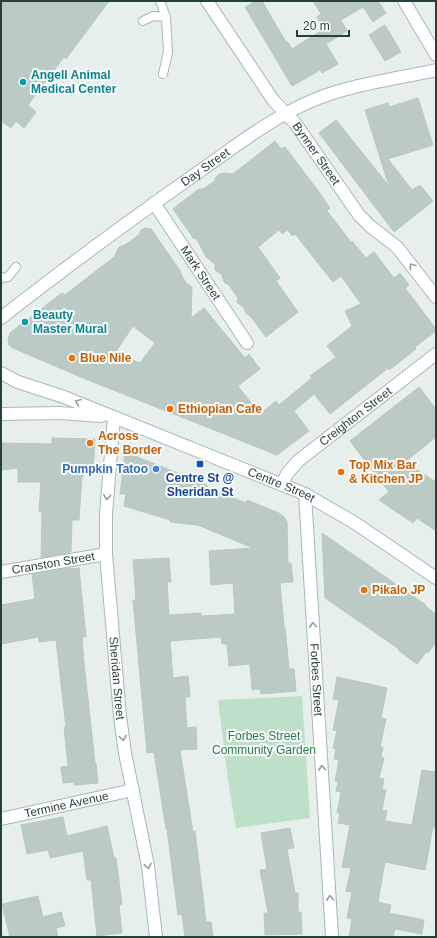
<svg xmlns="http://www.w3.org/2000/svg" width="437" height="938" font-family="Arial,sans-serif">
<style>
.green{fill:#bfe0c8}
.building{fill:#bbcac4;stroke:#b8c9c2;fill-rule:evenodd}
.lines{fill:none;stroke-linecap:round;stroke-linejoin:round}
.service-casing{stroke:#a8b8b2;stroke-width:10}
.minor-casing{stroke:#a8b8b2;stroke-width:14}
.tertiary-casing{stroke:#a8b8b2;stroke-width:14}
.secondary-casing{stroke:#a4bbb3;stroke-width:14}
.service{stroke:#fff;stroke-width:8}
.minor{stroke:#fff;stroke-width:12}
.tertiary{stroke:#fff;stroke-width:12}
.secondary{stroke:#fff;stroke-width:12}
.oneway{stroke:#92a09c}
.culture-dot{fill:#0f9aa8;stroke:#f7fbf9;stroke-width:1.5}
.food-dot{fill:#e8710a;stroke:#f7fbf9;stroke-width:1.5}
.transit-dot{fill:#1a4fb4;stroke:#f7fbf9;stroke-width:1.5}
.shop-dot{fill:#3f7fe0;stroke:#f7fbf9;stroke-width:1.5}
.labels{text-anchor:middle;stroke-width:4;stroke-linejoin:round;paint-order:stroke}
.culture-label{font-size:12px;font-weight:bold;fill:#0d838f;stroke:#f7fbf9;text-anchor:start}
.street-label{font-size:12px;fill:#24423a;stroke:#f7fbf9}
.food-label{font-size:12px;font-weight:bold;fill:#c56008;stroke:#f7fbf9;text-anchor:start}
.shop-label{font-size:12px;font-weight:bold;fill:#366cbe;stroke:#f7fbf9;text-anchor:end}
.transit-label{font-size:12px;font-weight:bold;fill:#164399;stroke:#f7fbf9}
.park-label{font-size:12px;fill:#2d7a4b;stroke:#f7fbf9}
</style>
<rect width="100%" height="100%" fill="#e6efeb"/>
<path class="green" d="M 302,696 L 310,818 L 236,828 L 229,787 L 218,700 Z"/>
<path class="building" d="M 1,1 L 109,1 L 66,59 L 64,57 L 28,105 L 36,112 L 24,128 L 16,121 L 11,128 L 1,121 Z
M 256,1 L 262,1 L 286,42 L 288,42 L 292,49 L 324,29 L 317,17 L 321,14 L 313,1 L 378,1 L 386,13 L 373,22 L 363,7 L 341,20 L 347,31 L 326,44 L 338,64 L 322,73 L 320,70 L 292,86 L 245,7 Z
M 385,25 L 401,52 L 385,61 L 369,35 Z
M 418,98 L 433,145 L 388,159 L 412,190 L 420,185 L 433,201 L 394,232 L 319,133 L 336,120 L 389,186 L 365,110 L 388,103 L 389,107 Z
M 275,141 L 281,149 L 285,147 L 319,192 L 330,208 L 327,211 L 351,242 L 352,241 L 366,258 L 374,252 L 394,278 L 400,273 L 409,285 L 405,288 L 436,329 L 436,331 L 415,347 L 416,349 L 389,370 L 388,368 L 330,414 L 314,394 L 294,411 L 309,431 L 277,455 L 83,378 L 13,348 L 9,345 L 8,339 L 10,333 L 62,293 L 65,295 L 114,257 L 119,247 L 125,245 L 139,235 L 140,232 L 142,229 L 145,228 L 151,229 L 179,269 L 183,278 L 186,283 L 192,287 L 191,318 L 204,308 L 245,358 L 249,354 L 260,369 L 238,386 L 260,414 L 276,401 L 279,405 L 312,378 L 310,376 L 336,357 L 327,346 L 352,326 L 345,311 L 361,304 L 341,276 L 333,282 L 295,234 L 292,236 L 288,230 L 282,234 L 279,230 L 258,247 L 280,278 L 276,281 L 298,312 L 266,337 L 251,317 L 246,313 L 244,308 L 237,302 L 238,298 L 229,285 L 224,282 L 222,275 L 215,270 L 215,264 L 206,257 L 196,238 L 194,239 L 173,209 L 196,191 L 199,189 L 203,189 L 215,181 L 215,178 L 219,174 L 223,173 L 233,174 ZM 133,326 L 155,343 L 140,363 L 115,353 Z
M 419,387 L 436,409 L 436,437 L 405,462 L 436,482 L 436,531 L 417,518 L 413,523 L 379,500 L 389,492 L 350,441 Z
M 52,438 L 95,439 L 93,473 L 84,473 L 83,477 L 82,476 L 79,520 L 72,520 L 71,552 L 41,558 L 42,512 L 39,511 L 41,482 L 18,482 L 18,468 L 1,470 L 1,443 L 52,444 Z
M 125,452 L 207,485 L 207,487 L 246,503 L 247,500 L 279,513 L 285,518 L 287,523 L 288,563 L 291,563 L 293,582 L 280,583 L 284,627 L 285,627 L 289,669 L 294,669 L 296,691 L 261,694 L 260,689 L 252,690 L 250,664 L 229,666 L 227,644 L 222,644 L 221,637 L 170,641 L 173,678 L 188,676 L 190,697 L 185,697 L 187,728 L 196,727 L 197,749 L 180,750 L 193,832 L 195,831 L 206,922 L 211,922 L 213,937 L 185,937 L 182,914 L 178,915 L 167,829 L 166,829 L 154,752 L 147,753 L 133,600 L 136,600 L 133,560 L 169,558 L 171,582 L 167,582 L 169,615 L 201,613 L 201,616 L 235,614 L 233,583 L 211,585 L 209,551 L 253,548 L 198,525 L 170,522 L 170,520 L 124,506 L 126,494 L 120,494 Z
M 322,533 L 426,605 L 425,606 L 436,614 L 436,642 L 428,653 L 427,651 L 417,664 L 398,650 L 399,649 L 325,598 Z
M 71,568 L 71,569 L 79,568 L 86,637 L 82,637 L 84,663 L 95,763 L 96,763 L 98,783 L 74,785 L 74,782 L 63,783 L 61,767 L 68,766 L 64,727 L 66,727 L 56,640 L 39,642 L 39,637 L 1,644 L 1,605 L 35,599 L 32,574 Z
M 337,677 L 387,688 L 381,718 L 386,719 L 380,747 L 383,747 L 381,757 L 384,758 L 379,778 L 384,779 L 382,790 L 386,790 L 382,810 L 387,811 L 385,821 L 412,825 L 422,770 L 436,772 L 436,827 L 433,827 L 425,870 L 385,862 L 378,902 L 391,905 L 389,913 L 424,920 L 422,934 L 395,929 L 393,937 L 349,937 L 352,919 L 347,918 L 352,892 L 346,891 L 351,868 L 342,867 L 350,825 L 338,823 L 340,813 L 337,813 L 341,792 L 336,791 L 338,782 L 335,781 L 339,760 L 334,759 L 336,749 L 333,748 L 337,731 L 333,730 L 339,700 L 333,699 Z
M 63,817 L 67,836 L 107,826 L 114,858 L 116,858 L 122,904 L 119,905 L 122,933 L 97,936 L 91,880 L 87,880 L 83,851 L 50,858 L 48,850 L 27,854 L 21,825 Z
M 290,828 L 294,848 L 287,849 L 295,893 L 298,893 L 298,912 L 301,912 L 302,934 L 265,935 L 264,913 L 268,913 L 260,870 L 267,869 L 261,833 Z
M 38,896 L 43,917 L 61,912 L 65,926 L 56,928 L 58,937 L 10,937 L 2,904 Z"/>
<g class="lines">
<g class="service-casing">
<path id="service" d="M 143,21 L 153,16 L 166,17 L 160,1
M 163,74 L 168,52 L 166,17
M 1,277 L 2,278 L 8,277 L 16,267"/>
</g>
<g class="minor-casing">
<g id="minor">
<path id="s1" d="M 207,1 L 273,100 L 295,123 L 359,215 L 370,226 L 397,247 L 436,297"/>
<path d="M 404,1 L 436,55"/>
<path id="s2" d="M 154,203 L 247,343"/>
<path id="s3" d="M 114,417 L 106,514 L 106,554 L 120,716 L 125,753 L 148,866 L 156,937"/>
<path id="s4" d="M 282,484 L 287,474 L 298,461 L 436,354"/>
<path id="s5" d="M 305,494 L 332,937"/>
<path id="s6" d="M 1,572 L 106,554"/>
<path id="s7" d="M 1,819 L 133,790"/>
</g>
</g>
<g class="tertiary-casing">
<g id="tertiary">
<path id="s8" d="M 1,318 C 66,267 133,218 200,171 C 237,145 274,116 316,99 C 354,84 396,79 436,70"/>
</g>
</g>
<g class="secondary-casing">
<g id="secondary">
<path id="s9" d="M 1,373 L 18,382 L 64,397 L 305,494 L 355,523 L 436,578"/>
<path d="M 1,414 L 59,413 L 101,416"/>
</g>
</g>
<use href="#service" class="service"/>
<use href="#minor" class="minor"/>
<use href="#tertiary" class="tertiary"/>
<use href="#secondary" class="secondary"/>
</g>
<defs><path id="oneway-chevron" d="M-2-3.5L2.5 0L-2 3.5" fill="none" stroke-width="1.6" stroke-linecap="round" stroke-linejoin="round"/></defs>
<g class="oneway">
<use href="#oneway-chevron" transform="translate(412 266) rotate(-127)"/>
<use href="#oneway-chevron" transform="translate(78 402) rotate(-158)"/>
<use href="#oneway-chevron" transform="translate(107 497) rotate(96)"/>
<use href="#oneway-chevron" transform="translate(313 625) rotate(-94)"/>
<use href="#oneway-chevron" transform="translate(123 738) rotate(81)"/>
<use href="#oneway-chevron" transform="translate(322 768) rotate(-94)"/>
<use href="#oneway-chevron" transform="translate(148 866) rotate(81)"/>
<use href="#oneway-chevron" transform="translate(330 898) rotate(-94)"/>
</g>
<g class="culture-dot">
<circle cx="23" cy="82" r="4"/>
<circle cx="25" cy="322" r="4"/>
</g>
<g class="food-dot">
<circle cx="72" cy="358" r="4"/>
<circle cx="170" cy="409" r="4"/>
<circle cx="90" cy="443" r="4"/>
<circle cx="341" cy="472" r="4"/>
<circle cx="364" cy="590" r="4"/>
</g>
<rect class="transit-dot" x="196" y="460" width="8" height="8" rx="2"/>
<circle class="shop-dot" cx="156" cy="469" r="4"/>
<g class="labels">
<g class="culture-label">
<text x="31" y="79">Angell Animal<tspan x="31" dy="14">Medical Center</tspan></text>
<text x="33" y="319">Beauty<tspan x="33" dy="14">Master Mural</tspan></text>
</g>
<g class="street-label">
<text dy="4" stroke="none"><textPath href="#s1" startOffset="188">Bynner Street</textPath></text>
<text dy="4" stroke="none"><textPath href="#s8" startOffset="254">Day Street</textPath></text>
<text dy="4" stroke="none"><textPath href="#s2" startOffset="84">Mark Street</textPath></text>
<text dy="4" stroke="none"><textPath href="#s4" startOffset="101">Creighton Street</textPath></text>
<text dy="4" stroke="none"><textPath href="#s9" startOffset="302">Centre Street</textPath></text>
<text dy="4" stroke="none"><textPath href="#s6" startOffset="53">Cranston Street</textPath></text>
<text dy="4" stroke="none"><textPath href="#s3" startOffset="262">Sheridan Street</textPath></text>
<text dy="4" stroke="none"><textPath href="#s5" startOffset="186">Forbes Street</textPath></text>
<text dy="4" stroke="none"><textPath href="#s7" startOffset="67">Termine Avenue</textPath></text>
</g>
<g class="food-label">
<text x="80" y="362">Blue Nile</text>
<text x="178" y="413">Ethiopian Cafe</text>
<text x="98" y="440">Across<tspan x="98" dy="14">The Border</tspan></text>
<text x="349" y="469">Top Mix Bar<tspan x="349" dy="14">&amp; Kitchen JP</tspan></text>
<text x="372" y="594">Pikalo JP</text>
</g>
<g class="shop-label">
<text x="148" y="473">Pumpkin Tatoo</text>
</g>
<g class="transit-label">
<text x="200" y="482">Centre St @<tspan x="200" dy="14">Sheridan St</tspan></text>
</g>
<g class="park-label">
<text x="264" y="740">Forbes Street<tspan x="264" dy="14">Community Garden</tspan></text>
</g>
</g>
<rect width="437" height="938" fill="none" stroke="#24423a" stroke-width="4"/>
<path d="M297 30v6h52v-6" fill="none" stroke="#24423a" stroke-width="2"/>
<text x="303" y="30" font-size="12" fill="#24423a" stroke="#f7fbf9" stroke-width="3" paint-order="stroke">20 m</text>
</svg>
